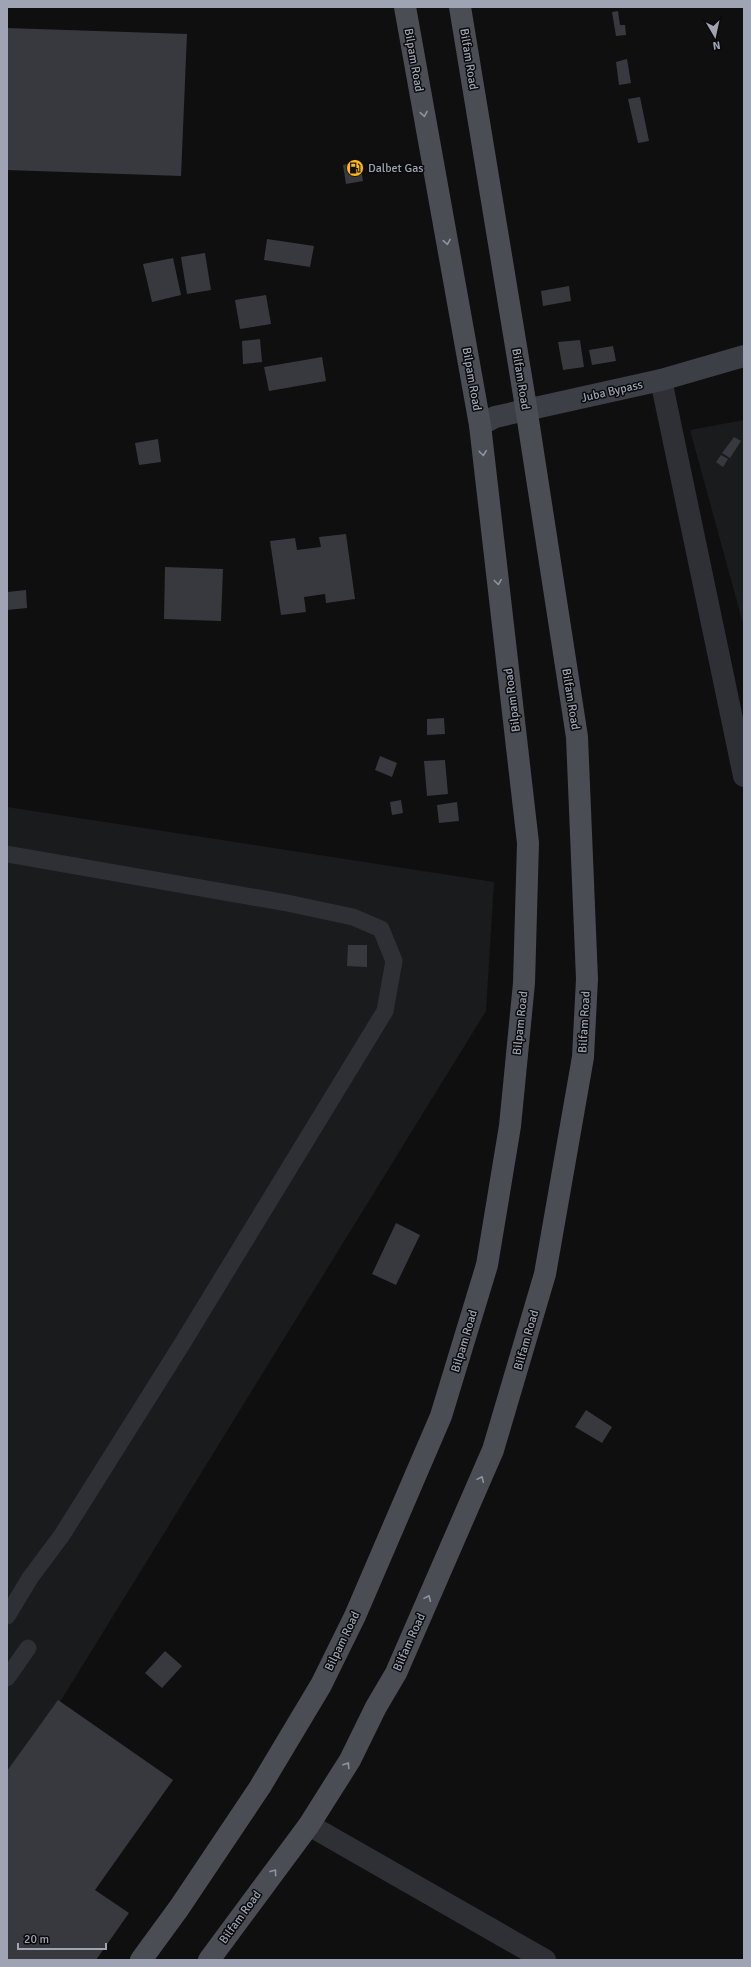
<svg xmlns="http://www.w3.org/2000/svg" width="751" height="1967" font-family="Signika,sans-serif">
<style>
.built{fill:#1a1b1d}
.building{fill:#38393e}
.lines{fill:none;stroke-linecap:round;stroke-linejoin:round}
.service{stroke:#2f3036;stroke-width:17}
.minor{stroke:#2f3036;stroke-width:22}
.secondary{stroke:#3d3f46;stroke-width:22}
.primary{stroke:#4b4d55;stroke-width:22}
.oneway{stroke:#8d93a0}
.labels{text-anchor:middle;stroke-width:3;stroke-linejoin:round;paint-order:stroke}
.street-label{font-size:12px;fill:#9ea4b3;stroke:#0a0a0b}
.poi-label{font-size:12px;fill:#9ea4b3;stroke:#0a0a0b;text-anchor:start}
</style>
<rect width="100%" height="100%" fill="#0f0f10"/>
<path class="built" d="M 744,420 L 744,627 L 690,430 Z
M 7,807 L 494,882 L 486,1011 L 7,1788 Z"/>
<path class="building" d="M 618,11 L 620,25 L 625,25 L 626,35 L 616,36 L 612,12 Z
M 7,28 L 187,34 L 181,176 L 7,170 Z
M 627,59 L 631,83 L 619,85 L 616,62 Z
M 640,97 L 649,141 L 638,143 L 628,99 Z
M 360,162 L 363,181 L 346,184 L 343,165 Z
M 267,239 L 314,246 L 310,267 L 264,260 Z
M 205,253 L 211,290 L 187,294 L 181,257 Z
M 173,258 L 181,295 L 152,302 L 143,264 Z
M 569,286 L 571,301 L 543,306 L 541,291 Z
M 266,295 L 271,324 L 240,329 L 235,300 Z
M 260,339 L 262,362 L 243,364 L 242,341 Z
M 580,340 L 584,367 L 563,370 L 558,342 Z
M 613,346 L 616,361 L 592,365 L 589,350 Z
M 322,357 L 326,381 L 269,391 L 264,367 Z
M 734,437 L 741,441 L 730,458 L 722,453 Z
M 158,439 L 161,462 L 139,465 L 135,443 Z
M 721,455 L 728,459 L 723,467 L 716,462 Z
M 346,534 L 355,599 L 326,603 L 325,594 L 304,597 L 306,612 L 281,615 L 270,541 L 295,538 L 297,550 L 321,547 L 319,537 Z
M 165,567 L 223,569 L 221,621 L 164,619 Z
M 26,590 L 27,608 L 7,610 L 7,592 Z
M 444,718 L 445,734 L 427,735 L 427,719 Z
M 380,756 L 397,763 L 392,777 L 375,770 Z
M 445,760 L 448,794 L 427,796 L 424,761 Z
M 401,800 L 403,813 L 392,815 L 390,802 Z
M 457,802 L 459,821 L 439,823 L 437,805 Z
M 348,945 L 367,945 L 367,967 L 347,966 Z
M 396,1223 L 420,1235 L 396,1285 L 372,1274 Z
M 586,1410 L 612,1427 L 602,1443 L 575,1427 Z
M 165,1651 L 182,1666 L 162,1688 L 145,1673 Z
M 58,1700 L 173,1780 L 95,1890 L 129,1913 L 96,1960 L 7,1960 L 7,1771 Z"/>
<g class="lines">
<path class="service" d="M 7,854 L 287,903 L 353,917 L 381,929 L 394,961 L 385,1011 L 182,1344 L 62,1535 L 30,1578 L 7,1616
M 7,1678 L 28,1648"/>
<path class="minor" d="M 661,380 L 744,776
M 309,1825 L 545,1960"/>
<path class="secondary" d="M 480,425 L 495,417 L 661,380 L 744,356"/>
<path class="primary" d="M 141,1960 L 179,1908 L 260,1787 L 321,1685 L 355,1616 L 441,1416 L 487,1265 L 510,1126 L 524,983 L 528,843 L 480,425 L 405,7
M 209,1960 L 309,1825 L 350,1760 L 376,1707 L 396,1673 L 493,1450 L 545,1274 L 583,1057 L 587,979 L 577,737 L 526,407 L 460,7"/>
</g>
<defs><path id="oneway-chevron" d="M-2-3.5L2.5 0L-2 3.5" fill="none" stroke-width="1.6" stroke-linecap="round" stroke-linejoin="round"/></defs>
<g class="oneway">
<use href="#oneway-chevron" transform="translate(424 114) rotate(80)"/>
<use href="#oneway-chevron" transform="translate(447 242) rotate(80)"/>
<use href="#oneway-chevron" transform="translate(483 453) rotate(83)"/>
<use href="#oneway-chevron" transform="translate(498 582) rotate(83)"/>
<use href="#oneway-chevron" transform="translate(481 1479) rotate(-66)"/>
<use href="#oneway-chevron" transform="translate(428 1598) rotate(-66)"/>
<use href="#oneway-chevron" transform="translate(347 1765) rotate(-58)"/>
<use href="#oneway-chevron" transform="translate(274 1872) rotate(-54)"/>
</g>
<defs>
<g id="fuel-disc" transform="scale(0.9)"><circle r="9.5" fill="#ffb818" stroke="#0a0a0b"/><path d="M-5.5-6h7V0h2V4h1.3V-2.5L3-4.5l.8-.8L6-3V5H2.5V1h-1V6h-7ZM-4.2-4.7v3.2H.2V-4.7Z" fill="#111"/></g>
</defs>
<g fill-rule="evenodd">
<use href="#fuel-disc" x="355" y="168"/>
</g>
<g class="labels">
<g class="street-label">
<text transform="translate(469 59) rotate(81)" y="4">Bilfam Road</text>
<text transform="translate(414 60) rotate(80)" y="4">Bilpam Road</text>
<text transform="translate(472 379) rotate(80)" y="4">Bilpam Road</text>
<text transform="translate(521 379) rotate(81)" y="4">Bilfam Road</text>
<text transform="translate(612 391) rotate(-13)" y="4">Juba Bypass</text>
<text transform="translate(571 699) rotate(81)" y="4">Bilfam Road</text>
<text transform="translate(512 700) rotate(-97)" y="4">Bilpam Road</text>
<text transform="translate(584 1022) rotate(-87)" y="4">Bilfam Road</text>
<text transform="translate(520 1023) rotate(-84)" y="4">Bilpam Road</text>
<text transform="translate(526 1340) rotate(-74)" y="4">Bilfam Road</text>
<text transform="translate(464 1341) rotate(-73)" y="4">Bilpam Road</text>
<text transform="translate(342 1641) rotate(-64)" y="4">Bilpam Road</text>
<text transform="translate(409 1642) rotate(-66)" y="4">Bilfam Road</text>
<text transform="translate(240 1917) rotate(-54)" y="4">Bilfam Road</text>
</g>
<g class="poi-label">
<text x="368" y="172">Dalbet Gas</text>
</g>
</g>
<rect width="751" height="1967" fill="none" stroke="#9ea4b3" stroke-width="16"/>
<g transform="translate(715 36) rotate(171)" stroke="#0a0a0b" stroke-width="3" paint-order="stroke">
<path d="M0-3L7 15L0 10L-7 15Z" fill="#9ea4b3"/>
<text y="-6" font-size="11" font-weight="bold" text-anchor="middle" fill="#9ea4b3">N</text>
</g>
<path d="M18 1943v6h88v-6" fill="none" stroke="#9ea4b3" stroke-width="2"/>
<text x="24" y="1943" font-size="12" fill="#9ea4b3" stroke="#0a0a0b" stroke-width="3" paint-order="stroke">20 m</text>
</svg>
